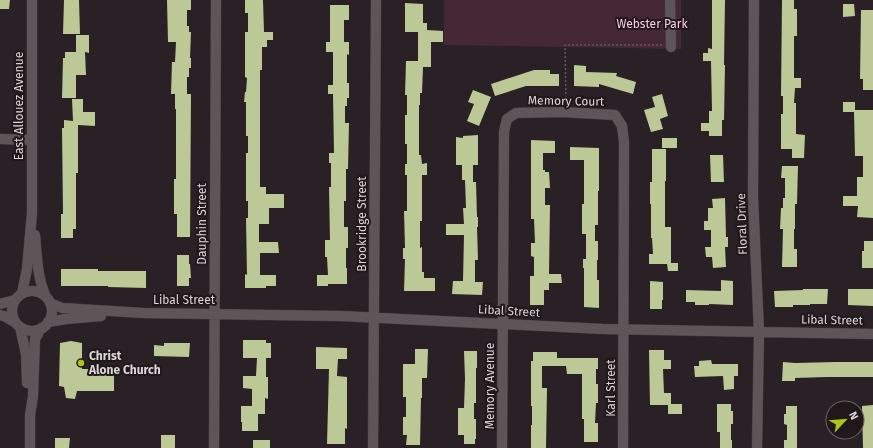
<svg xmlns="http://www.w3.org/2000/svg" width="873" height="448" font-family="'Fira Sans',sans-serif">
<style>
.green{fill:#442935}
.building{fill:#bcc896}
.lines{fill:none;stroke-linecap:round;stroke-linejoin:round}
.minor-casing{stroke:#423c3e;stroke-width:11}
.path{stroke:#5f585c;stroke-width:1.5;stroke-dasharray:2 2;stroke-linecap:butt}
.minor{stroke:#5e5558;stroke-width:10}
.poi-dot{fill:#acc613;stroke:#20181b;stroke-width:1.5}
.labels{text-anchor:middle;stroke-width:4;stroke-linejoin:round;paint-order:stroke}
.park-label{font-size:12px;fill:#fbcce0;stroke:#20181b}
.street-label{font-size:12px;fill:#dbd6d8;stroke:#20181b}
.poi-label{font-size:12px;font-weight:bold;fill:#dbd6d8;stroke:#20181b;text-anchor:start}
</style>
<rect width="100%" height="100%" fill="#292125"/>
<path class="green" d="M 444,0 L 681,0 L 681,49 L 444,45 Z"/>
<path class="building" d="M 0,0 L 10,0 L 9,9 L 0,9 Z
M 64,0 L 79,0 L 80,34 L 63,34 Z
M 167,0 L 191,0 L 191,10 L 187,10 L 187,26 L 189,26 L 189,32 L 191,32 L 190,58 L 191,58 L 191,68 L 189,68 L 189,77 L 187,77 L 187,94 L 191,94 L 190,237 L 177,237 L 177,214 L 174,214 L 174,179 L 176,179 L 176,109 L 175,109 L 175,94 L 171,94 L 172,62 L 175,62 L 176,42 L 168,42 Z
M 245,0 L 263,0 L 264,32 L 273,32 L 273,40 L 267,40 L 267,47 L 262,47 L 262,70 L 260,70 L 260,187 L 266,187 L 266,194 L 284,194 L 284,208 L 269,208 L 269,224 L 259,224 L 259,242 L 278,242 L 279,253 L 260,253 L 260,275 L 276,275 L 276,286 L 266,286 L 266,288 L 245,288 L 245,274 L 247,275 L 246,218 L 248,218 L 248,201 L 246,201 L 246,153 L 248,153 L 248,136 L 246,136 L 246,102 L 244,102 L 245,92 L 246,92 L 247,78 L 245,77 L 245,32 L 248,32 L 248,13 L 245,13 Z
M 712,0 L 725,0 L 724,65 L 725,65 L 724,120 L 722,120 L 722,136 L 709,136 L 709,131 L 701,131 L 701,123 L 709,123 L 709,111 L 712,111 L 711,61 L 703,61 L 703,53 L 708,53 L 708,48 L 712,49 Z
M 782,0 L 794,0 L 794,9 L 797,9 L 797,36 L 794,36 L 794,78 L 801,78 L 801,88 L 795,88 L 794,103 L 796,103 L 796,134 L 805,135 L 804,158 L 792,158 L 792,149 L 781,149 L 781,114 L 783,114 L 783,96 L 781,96 Z
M 405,3 L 423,4 L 423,23 L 427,23 L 427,30 L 443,31 L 443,42 L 431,42 L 431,67 L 423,67 L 422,93 L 420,93 L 420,105 L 419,105 L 419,155 L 421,155 L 422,164 L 427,163 L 427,175 L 422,175 L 422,221 L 420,221 L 420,248 L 422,247 L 422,272 L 424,272 L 424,278 L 435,278 L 435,291 L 404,291 L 405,259 L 403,259 L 403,248 L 405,248 L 404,211 L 407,211 L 407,175 L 405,175 L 405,164 L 407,164 L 407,144 L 405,144 L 405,115 L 407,115 L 407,95 L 405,95 L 406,61 L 418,61 L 418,32 L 405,32 Z
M 843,4 L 854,4 L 855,16 L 843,17 Z
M 330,5 L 349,5 L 349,20 L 344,20 L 344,42 L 349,42 L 349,55 L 347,54 L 347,83 L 349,83 L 349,98 L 347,98 L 347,106 L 345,106 L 345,123 L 349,123 L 348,169 L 346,169 L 346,201 L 344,201 L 344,227 L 348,227 L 348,248 L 346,248 L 346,268 L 347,268 L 347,284 L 328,284 L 328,286 L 317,286 L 317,275 L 328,275 L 327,257 L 325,257 L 325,240 L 330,240 L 329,187 L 331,187 L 331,163 L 329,163 L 329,153 L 334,153 L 333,94 L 328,94 L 328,85 L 333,85 L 333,52 L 326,52 L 326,42 L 330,42 Z
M 861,10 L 873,10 L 873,90 L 863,90 L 863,79 L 860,79 Z
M 76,35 L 89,35 L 89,53 L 85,52 L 86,75 L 76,75 L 76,98 L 62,98 L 63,58 L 65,58 L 65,52 L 76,52 Z
M 574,65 L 586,66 L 586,72 L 617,73 L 616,76 L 636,82 L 633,94 L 599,84 L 599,87 L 574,86 Z
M 534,70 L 550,70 L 550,74 L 559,74 L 559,86 L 526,86 L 495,96 L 491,84 Z
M 473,90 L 491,97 L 479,126 L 467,121 L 474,104 L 468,102 Z
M 662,94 L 668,116 L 660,119 L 663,129 L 651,132 L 644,110 L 655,107 L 652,97 Z
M 72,99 L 83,99 L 83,112 L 95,112 L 95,126 L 78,125 L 78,173 L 76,173 L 76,229 L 73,229 L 73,238 L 61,238 L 61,214 L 63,214 L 62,128 L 64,128 L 64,120 L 73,121 Z
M 843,102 L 855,102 L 855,110 L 873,110 L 873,218 L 857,217 L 858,206 L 843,206 L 843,196 L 857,196 L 857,177 L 863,177 L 863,156 L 855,156 L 854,112 L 843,112 Z
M 478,135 L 478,165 L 473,165 L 473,182 L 476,182 L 477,217 L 478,217 L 478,227 L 477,227 L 478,260 L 475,260 L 475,282 L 483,282 L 482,295 L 452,294 L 453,281 L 463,281 L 464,235 L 446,235 L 446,224 L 464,224 L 463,208 L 466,208 L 465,180 L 462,180 L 462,165 L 456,165 L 456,137 L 463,138 L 463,136 Z
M 662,138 L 677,138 L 677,148 L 662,148 Z
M 531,140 L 555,141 L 555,153 L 543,153 L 543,170 L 545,170 L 545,172 L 549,172 L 550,188 L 545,188 L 545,205 L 550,205 L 549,274 L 561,274 L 562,283 L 549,283 L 549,290 L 544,290 L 544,305 L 530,305 L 530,276 L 534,276 L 534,257 L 531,256 L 531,243 L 535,243 L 534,219 L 531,219 Z
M 570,147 L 599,148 L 599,191 L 598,191 L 598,225 L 595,225 L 595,241 L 598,241 L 598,260 L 597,260 L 597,280 L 599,280 L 599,308 L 584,307 L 584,268 L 583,268 L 583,259 L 586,259 L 586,234 L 582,234 L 582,204 L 584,204 L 584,160 L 570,160 Z
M 652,149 L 666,149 L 666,181 L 665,181 L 665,227 L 671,227 L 671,263 L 678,263 L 678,271 L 668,271 L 667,264 L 649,264 L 649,254 L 653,254 L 652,238 L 651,238 L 651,204 L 650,204 L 650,182 L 652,182 Z
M 710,155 L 723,155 L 724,182 L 711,182 Z
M 782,166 L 798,166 L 797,204 L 795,204 L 795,229 L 794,229 L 794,249 L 797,249 L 797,267 L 782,267 L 783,229 L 780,229 L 781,208 L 783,208 L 783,198 L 785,198 L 785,178 L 781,178 Z
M 725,198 L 726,237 L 728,237 L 728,247 L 725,247 L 726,267 L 713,268 L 712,257 L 706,257 L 705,247 L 711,247 L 711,230 L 704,230 L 704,221 L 708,221 L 708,208 L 713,208 L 712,199 Z
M 864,241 L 873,241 L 873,268 L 862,268 L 862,251 L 864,251 Z
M 177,255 L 189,255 L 189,264 L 190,264 L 191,278 L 189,278 L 189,286 L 177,286 Z
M 61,269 L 98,269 L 98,271 L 146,271 L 146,288 L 108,287 L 108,286 L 61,286 Z
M 721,280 L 733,281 L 733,305 L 709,304 L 709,305 L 695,305 L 695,302 L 686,302 L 686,290 L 721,291 Z
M 650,281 L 663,282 L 663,300 L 662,300 L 662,309 L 650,309 Z
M 803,289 L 828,289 L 827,304 L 810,304 L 810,305 L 793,305 L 793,307 L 775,307 L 774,291 L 803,290 Z
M 848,289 L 873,289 L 873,306 L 848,305 Z
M 243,340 L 266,340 L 266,343 L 271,343 L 271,358 L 266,358 L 266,377 L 268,377 L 268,399 L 265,398 L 265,414 L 258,414 L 258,431 L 242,431 L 242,422 L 241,422 L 241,406 L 252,406 L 252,389 L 243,388 L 243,376 L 256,376 L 257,358 L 243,358 Z
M 71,341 L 82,343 L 82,369 L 114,369 L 114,391 L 77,391 L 75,399 L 66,398 L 64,387 L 59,386 L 60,343 Z
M 164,343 L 190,343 L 189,357 L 154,356 L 154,345 L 164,346 Z
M 316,347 L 347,348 L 347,359 L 338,359 L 337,376 L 347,377 L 347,429 L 345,428 L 345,444 L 327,444 L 329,369 L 316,369 Z
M 415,349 L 428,349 L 427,378 L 422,378 L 422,398 L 421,398 L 420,445 L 406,445 L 407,435 L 403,435 L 403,417 L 406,417 L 406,397 L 403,397 L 403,364 L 415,364 Z
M 649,350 L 664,350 L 664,360 L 671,360 L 671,369 L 663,369 L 664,393 L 671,393 L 671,404 L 682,404 L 682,414 L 668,414 L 668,405 L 650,405 Z
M 464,351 L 477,351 L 477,368 L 476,368 L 476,403 L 474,403 L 474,419 L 476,419 L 476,439 L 475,439 L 475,444 L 464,444 L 464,435 L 458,435 L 458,408 L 464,408 L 465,379 Z
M 533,352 L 557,352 L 557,358 L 598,358 L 598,369 L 596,369 L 596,384 L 598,384 L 598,403 L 596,403 L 595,423 L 598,423 L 598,442 L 584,442 L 584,419 L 582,419 L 582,374 L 567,374 L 566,366 L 542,366 L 542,388 L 547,388 L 546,448 L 531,448 L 531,425 L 532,425 L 532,406 L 531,406 L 531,361 L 533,361 Z
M 711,360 L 712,364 L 738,364 L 738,376 L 734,376 L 734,389 L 724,390 L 723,376 L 695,377 L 694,366 L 699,366 L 699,361 Z
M 783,362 L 795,363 L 835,362 L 873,362 L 873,377 L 827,377 L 795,378 L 795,381 L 782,381 Z
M 717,404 L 731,404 L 731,411 L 733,411 L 733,424 L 731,424 L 731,440 L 732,440 L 732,448 L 720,448 L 720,432 L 717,432 Z
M 873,405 L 873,448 L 863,448 L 862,406 Z
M 786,406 L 797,406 L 797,448 L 784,448 L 784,440 L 787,440 L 787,425 L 784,424 L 784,414 L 786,414 Z
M 161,435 L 175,435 L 175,448 L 161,448 Z
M 55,438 L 70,438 L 69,448 L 55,448 Z
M 253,440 L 270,440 L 270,448 L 253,448 Z"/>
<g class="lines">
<g class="minor-casing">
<path id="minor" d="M 670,0 L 671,47
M 754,0 L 753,197 L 759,332 L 757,448
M 0,139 L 32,140
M 35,235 C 37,256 37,277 46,297
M12 311a20 20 0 1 1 40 0a20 20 0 1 1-40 0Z
M 22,293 L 27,269 L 32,213 L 32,0
M 50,303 L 62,308 L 143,313 L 341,316 L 603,329 L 873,334
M 0,304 L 15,300
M 0,315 L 4,316 L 16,323
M 48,322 L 66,319 L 101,316
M 20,327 L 26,354 L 27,383
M 30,448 L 30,415 L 33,396 L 35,339 L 41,328
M 214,448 L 216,0
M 373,448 L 376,0
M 502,448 L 504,132 L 507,119 L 516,113 L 562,112 L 615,115 L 622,126 L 624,142 L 623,448"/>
</g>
<path class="path" d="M 566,102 L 565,45 L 662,45"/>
<use href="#minor" class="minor"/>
</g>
<circle class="poi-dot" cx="81" cy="363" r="4"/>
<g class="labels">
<g class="park-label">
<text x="652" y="28">Webster Park</text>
</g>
<g class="street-label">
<text transform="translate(566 101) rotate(1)" y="4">Memory Court</text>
<text transform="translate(19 106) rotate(-90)" y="4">East Allouez Avenue</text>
<text transform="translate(202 224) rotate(-90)" y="4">Dauphin Street</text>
<text transform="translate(362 224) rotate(-90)" y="4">Brookridge Street</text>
<text transform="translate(742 224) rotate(-92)" y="4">Floral Drive</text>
<text x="184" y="304">Libal Street</text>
<text transform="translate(509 311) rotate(3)" y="4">Libal Street</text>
<text transform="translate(832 320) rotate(1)" y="4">Libal Street</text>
<text transform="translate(490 386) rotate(-90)" y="4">Memory Avenue</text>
<text transform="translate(611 388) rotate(-90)" y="4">Karl Street</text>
</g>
<g class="poi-label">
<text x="89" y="360">Christ<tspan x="89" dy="14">Alone Church</tspan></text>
</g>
</g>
<g transform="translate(845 420) rotate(64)"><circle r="19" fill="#20181b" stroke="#6b6467"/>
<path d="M0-3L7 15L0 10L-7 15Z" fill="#acc613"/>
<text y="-6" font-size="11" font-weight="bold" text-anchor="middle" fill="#dbd6d8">N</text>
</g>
</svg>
